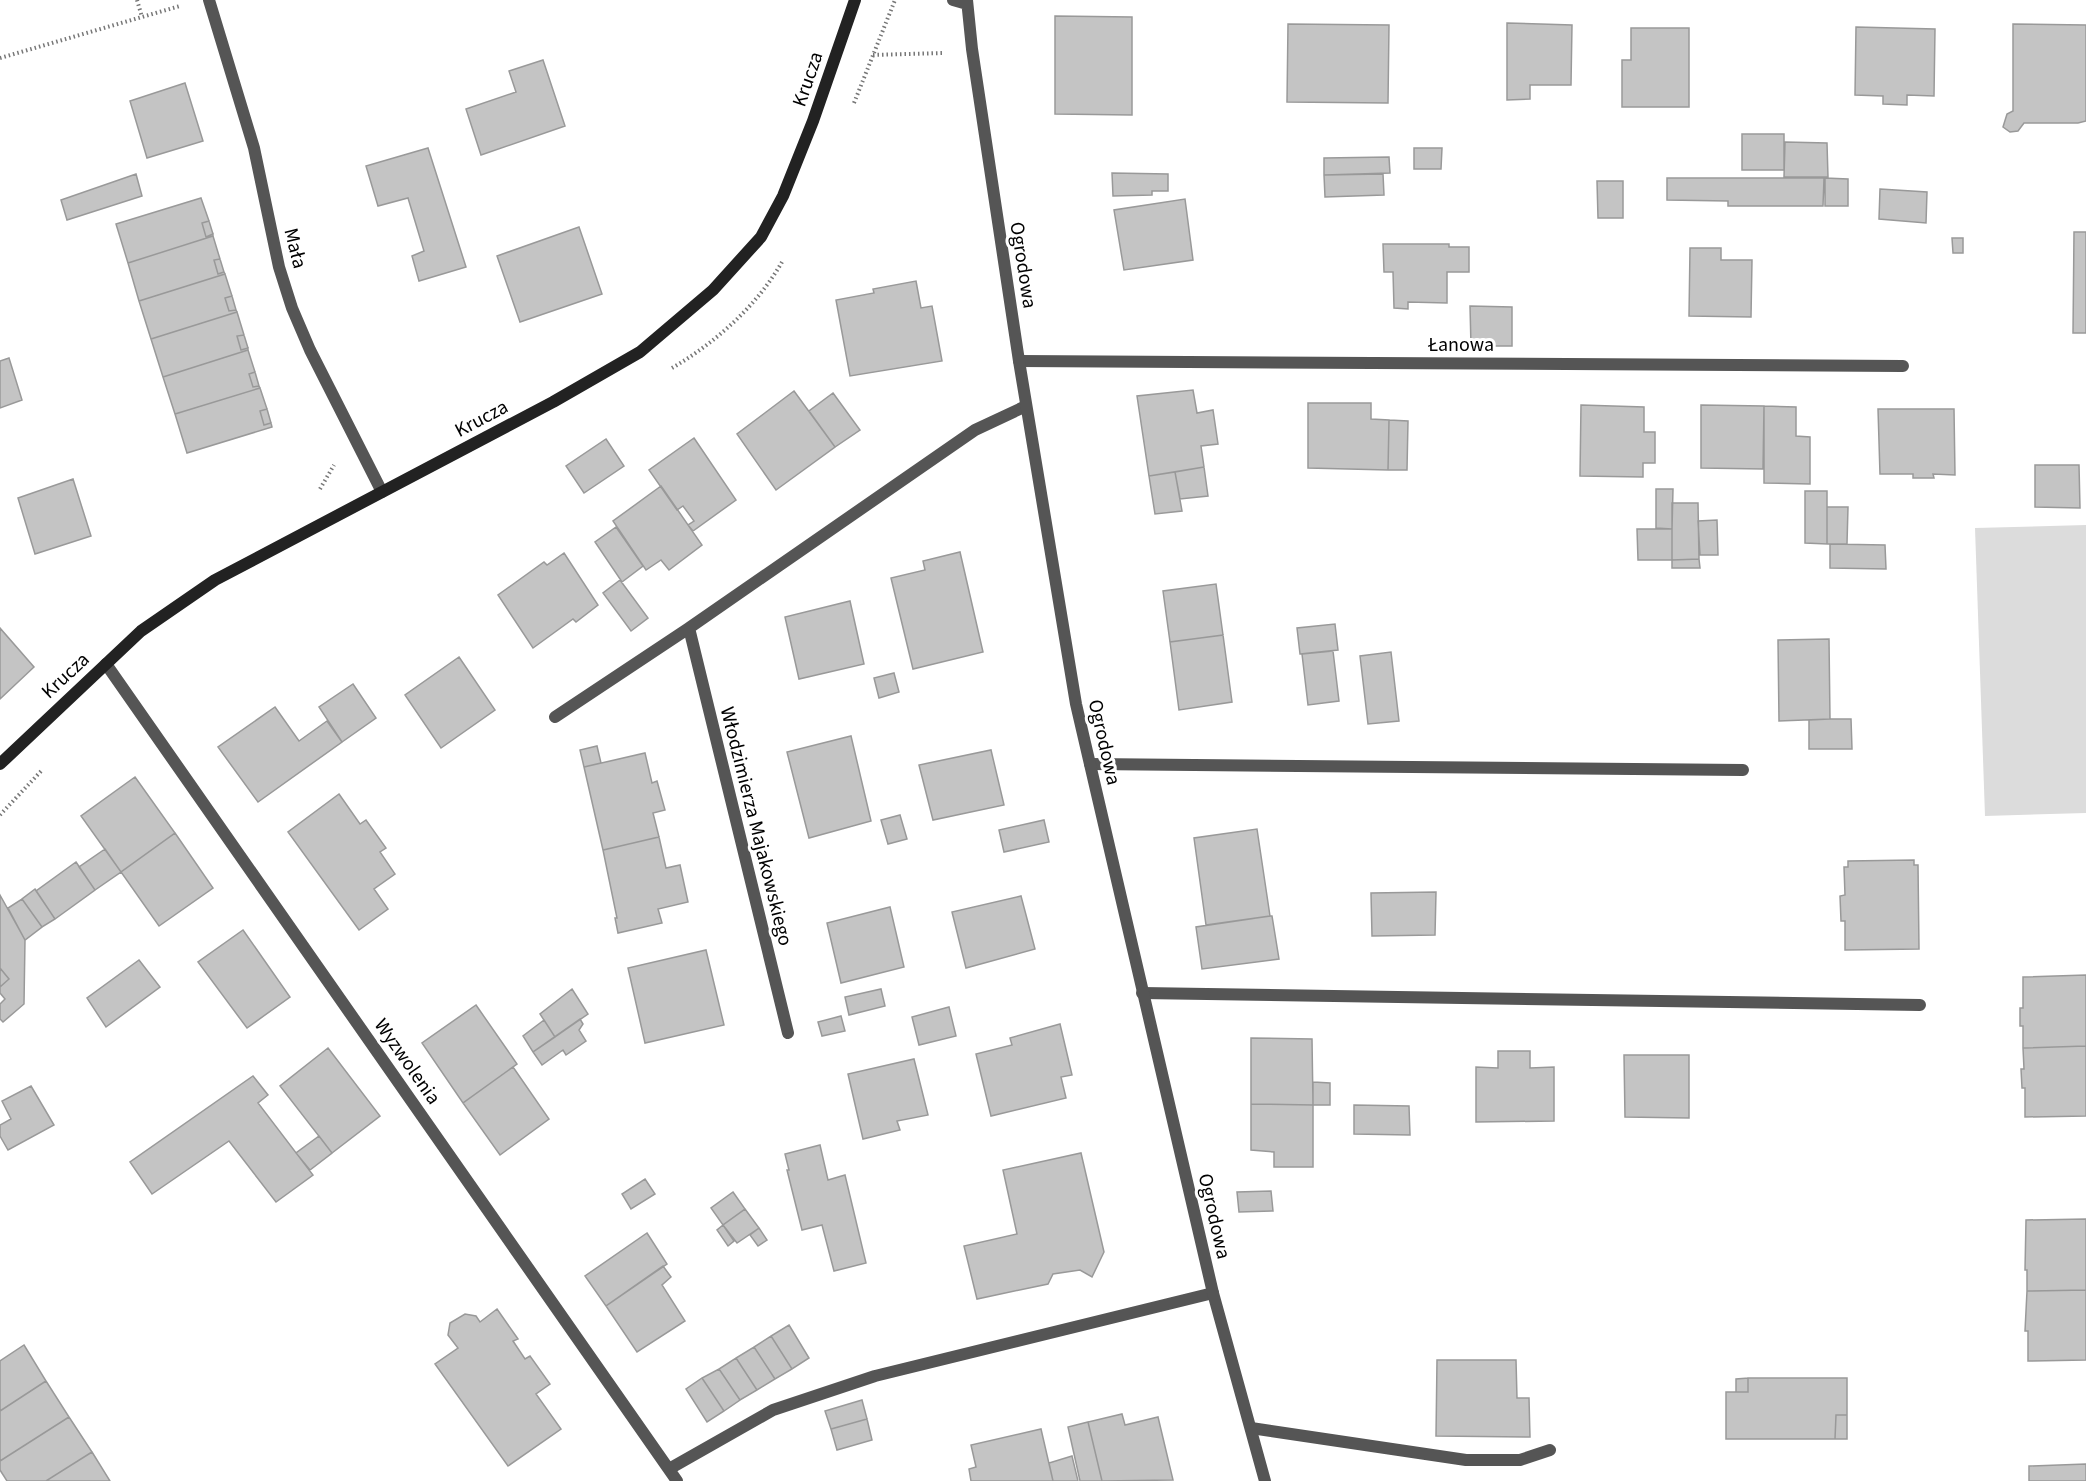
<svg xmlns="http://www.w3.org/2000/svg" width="2086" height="1481" font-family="'Source Sans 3',sans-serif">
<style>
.green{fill:#dcdcdc}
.building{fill:#c4c4c4;stroke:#999;stroke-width:1.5}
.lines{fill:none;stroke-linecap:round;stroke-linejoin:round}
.path{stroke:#777;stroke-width:4;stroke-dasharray:1.5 3;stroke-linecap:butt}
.lane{stroke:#555;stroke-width:12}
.street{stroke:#555;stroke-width:12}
.secondary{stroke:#222;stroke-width:12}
.labels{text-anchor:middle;stroke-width:6;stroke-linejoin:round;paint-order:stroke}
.street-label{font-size:20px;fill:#000;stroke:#fff}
</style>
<rect width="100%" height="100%" fill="#fff"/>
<path class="green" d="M 2086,525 L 2086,813 L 1985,816 L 1975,528 Z"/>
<path class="building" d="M 1055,16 L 1132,17 L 1132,115 L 1055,114 Z
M 1507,23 L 1572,25 L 1571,85 L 1530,85 L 1530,99 L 1507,100 Z
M 1288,24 L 1389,25 L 1388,103 L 1287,102 Z
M 2013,24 L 2086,25 L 2086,121 L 2078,123 L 2024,123 L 2018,131 L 2010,132 L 2003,127 L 2007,114 L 2013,111 Z
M 1856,27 L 1935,29 L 1934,96 L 1907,95 L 1907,105 L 1883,104 L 1883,96 L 1855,95 Z
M 1631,28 L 1689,28 L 1689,107 L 1622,107 L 1622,60 L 1631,60 Z
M 543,60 L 565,126 L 481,155 L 466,109 L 516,92 L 509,71 Z
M 185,83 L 203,141 L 147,158 L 130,101 Z
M 1742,134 L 1784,134 L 1784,170 L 1742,170 Z
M 1785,142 L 1827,143 L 1828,177 L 1784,177 Z
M 428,148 L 466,267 L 419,281 L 412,256 L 424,251 L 408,198 L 378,206 L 366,166 Z
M 1414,148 L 1442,148 L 1441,169 L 1414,169 Z
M 1389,157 L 1390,173 L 1324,175 L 1324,158 Z
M 1112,173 L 1168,174 L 1168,191 L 1152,191 L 1152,195 L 1113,196 Z
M 136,174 L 142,196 L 67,220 L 61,200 Z
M 1383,174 L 1384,195 L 1325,197 L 1324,175 Z
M 1667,178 L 1824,178 L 1823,206 L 1728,206 L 1728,201 L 1667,200 Z
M 1825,178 L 1848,179 L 1848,206 L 1825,206 Z
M 1597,181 L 1623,181 L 1623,218 L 1598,218 Z
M 1880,189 L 1927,192 L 1926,223 L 1879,219 Z
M 201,198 L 209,221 L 202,223 L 206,237 L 213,234 L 213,236 L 128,263 L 116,224 Z
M 1185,199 L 1193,260 L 1124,270 L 1114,210 Z
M 209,221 L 213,234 L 206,237 L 202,223 Z
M 579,227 L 602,294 L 520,322 L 497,256 Z
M 2074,232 L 2086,232 L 2086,333 L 2073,333 Z
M 213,236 L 220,259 L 214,260 L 218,274 L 224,272 L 225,274 L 139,301 L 128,263 Z
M 1952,238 L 1963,238 L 1963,253 L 1953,253 Z
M 1383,244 L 1449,244 L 1449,247 L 1469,247 L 1469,272 L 1447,272 L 1447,303 L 1408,302 L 1408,309 L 1394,308 L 1393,272 L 1384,272 Z
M 1690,248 L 1721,248 L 1721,260 L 1752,260 L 1751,317 L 1689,316 Z
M 220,259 L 224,272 L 218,274 L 214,260 Z
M 225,274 L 232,296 L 225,298 L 229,311 L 236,310 L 237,312 L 151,339 L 139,301 Z
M 916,281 L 921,308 L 932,306 L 942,361 L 850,376 L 836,300 L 874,293 L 873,289 Z
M 232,296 L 236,310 L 229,311 L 225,298 Z
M 1470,306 L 1512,307 L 1512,346 L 1471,346 Z
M 237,312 L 244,335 L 237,336 L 241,350 L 248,348 L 248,350 L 163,377 L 151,339 Z
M 244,335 L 248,348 L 241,350 L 237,336 Z
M 248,350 L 255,372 L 249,374 L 253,387 L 259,386 L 260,388 L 175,414 L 163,377 Z
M 9,358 L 22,400 L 0,408 L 0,361 Z
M 255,372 L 259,386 L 253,387 L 249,374 Z
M 260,388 L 267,409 L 260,411 L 264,425 L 271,423 L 272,427 L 187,453 L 175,414 Z
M 1193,390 L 1197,413 L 1213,410 L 1218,444 L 1201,446 L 1204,467 L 1149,476 L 1137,396 Z
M 794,391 L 835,447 L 776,490 L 737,434 Z
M 833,393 L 860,430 L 835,447 L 809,411 Z
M 1308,403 L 1371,403 L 1371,419 L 1389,420 L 1388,470 L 1308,468 Z
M 1581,405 L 1644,407 L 1644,432 L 1655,432 L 1655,463 L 1643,463 L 1643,477 L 1580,476 Z
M 1701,405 L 1764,406 L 1763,469 L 1701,468 Z
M 1764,406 L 1796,407 L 1796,436 L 1810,437 L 1810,484 L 1764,483 Z
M 267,409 L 271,423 L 264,425 L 260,411 Z
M 1878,409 L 1954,409 L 1955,475 L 1933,474 L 1934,478 L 1913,478 L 1913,474 L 1880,474 Z
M 1389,420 L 1408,421 L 1407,470 L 1388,470 Z
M 694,438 L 736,500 L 693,531 L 688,525 L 694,521 L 683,506 L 677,510 L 649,470 Z
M 606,439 L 624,466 L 584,493 L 566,466 Z
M 2035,465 L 2079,465 L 2080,508 L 2035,507 Z
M 1204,467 L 1208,496 L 1180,499 L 1175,472 Z
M 1175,472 L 1182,511 L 1155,514 L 1149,476 Z
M 73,479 L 91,536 L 35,554 L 18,498 Z
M 661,486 L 702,545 L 669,570 L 661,560 L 646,570 L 613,521 Z
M 1656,489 L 1673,489 L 1672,529 L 1656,528 Z
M 1805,491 L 1827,491 L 1827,544 L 1805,543 Z
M 1672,503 L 1698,503 L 1699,559 L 1672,560 Z
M 1827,507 L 1848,507 L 1847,544 L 1827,544 Z
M 1717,520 L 1718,555 L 1700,555 L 1698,521 Z
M 616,527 L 643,566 L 622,582 L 595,542 Z
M 1637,529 L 1672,529 L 1672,560 L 1638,560 Z
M 1830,544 L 1885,545 L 1886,569 L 1830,568 Z
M 960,552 L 983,652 L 913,669 L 891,578 L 925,570 L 923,561 Z
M 564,553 L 598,605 L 576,622 L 573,619 L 533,648 L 498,595 L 544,562 L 547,565 Z
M 1699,559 L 1700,568 L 1672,568 L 1672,560 Z
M 620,580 L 648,618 L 631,631 L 603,593 Z
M 1216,584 L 1223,635 L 1170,642 L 1163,591 Z
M 850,601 L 864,664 L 799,679 L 785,617 Z
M 1335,624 L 1338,650 L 1300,654 L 1297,628 Z
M 0,628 L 34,667 L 0,699 Z
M 1223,635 L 1232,702 L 1179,710 L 1170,642 Z
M 1829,639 L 1830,719 L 1779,721 L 1778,640 Z
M 1333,651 L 1339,701 L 1308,705 L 1302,654 Z
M 1391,652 L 1399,721 L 1368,724 L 1360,656 Z
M 459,657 L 495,710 L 441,748 L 405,695 Z
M 894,673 L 899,692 L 879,698 L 874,678 Z
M 353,684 L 376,718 L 342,742 L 319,707 Z
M 275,707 L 299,741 L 327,721 L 342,742 L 258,802 L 218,747 Z
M 1830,719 L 1851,719 L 1852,749 L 1809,749 L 1809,720 Z
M 851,736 L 871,821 L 809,838 L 787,752 Z
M 597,746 L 601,763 L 584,767 L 580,750 Z
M 991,750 L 1004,805 L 933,820 L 919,765 Z
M 645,753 L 652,783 L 657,781 L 665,810 L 653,813 L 659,837 L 603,850 L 584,767 Z
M 135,777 L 175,833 L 121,872 L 81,816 Z
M 339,794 L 360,824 L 366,820 L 386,848 L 380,852 L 395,874 L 374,889 L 388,909 L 359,930 L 288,832 Z
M 900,815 L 907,839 L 888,844 L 881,820 Z
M 1044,820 L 1049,842 L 1004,852 L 999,830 Z
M 1257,829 L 1270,916 L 1206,925 L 1194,838 Z
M 175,833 L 213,888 L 159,926 L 121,872 Z
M 659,837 L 666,868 L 680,865 L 688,902 L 658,909 L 662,923 L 618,933 L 615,918 L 617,918 L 603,850 Z
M 105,849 L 121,872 L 95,890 L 79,867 Z
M 1914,860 L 1914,865 L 1918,865 L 1919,949 L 1845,950 L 1845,921 L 1841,921 L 1840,896 L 1845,895 L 1844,867 L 1848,867 L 1848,861 Z
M 76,862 L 95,890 L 55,919 L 36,891 Z
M 35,889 L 55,919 L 42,927 L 22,899 Z
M 1436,892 L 1435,935 L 1372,936 L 1371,893 Z
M 0,895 L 25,940 L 24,1004 L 3,1022 L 0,1019 L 0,1004 L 5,999 L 0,993 L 0,987 L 9,979 L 0,968 Z
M 1021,896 L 1035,949 L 966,968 L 952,912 Z
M 22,899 L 42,927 L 25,940 L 8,908 Z
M 890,907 L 904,967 L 841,983 L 827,923 Z
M 1270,916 L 1272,916 L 1279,959 L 1202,969 L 1196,927 Z
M 243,930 L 290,997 L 247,1028 L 198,962 Z
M 706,950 L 724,1025 L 645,1043 L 628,968 Z
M 139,960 L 160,987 L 106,1027 L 87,998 Z
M 0,968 L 9,979 L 0,987 Z
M 2086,975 L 2086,1046 L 2023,1048 L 2023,1026 L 2020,1026 L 2020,1008 L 2023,1008 L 2023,977 Z
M 572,989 L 588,1014 L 555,1037 L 540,1014 Z
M 881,989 L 885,1006 L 849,1015 L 845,997 Z
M 476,1005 L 517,1064 L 463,1103 L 422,1043 Z
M 949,1007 L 956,1036 L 919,1045 L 912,1017 Z
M 841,1016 L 845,1031 L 822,1036 L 818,1022 Z
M 580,1019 L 583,1024 L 579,1030 L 586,1041 L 566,1055 L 563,1050 L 542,1065 L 533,1052 Z
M 544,1020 L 555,1037 L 533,1052 L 523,1036 Z
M 1060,1024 L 1072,1075 L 1061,1077 L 1066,1098 L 991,1116 L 976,1054 L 1012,1045 L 1010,1038 Z
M 1251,1038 L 1312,1039 L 1313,1105 L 1251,1104 Z
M 2086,1046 L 2086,1116 L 2025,1117 L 2025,1088 L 2022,1088 L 2021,1069 L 2024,1069 L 2023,1048 Z
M 328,1048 L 380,1116 L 332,1153 L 280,1086 Z
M 1498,1051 L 1530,1051 L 1530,1068 L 1554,1067 L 1554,1121 L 1476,1122 L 1476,1067 L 1498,1068 Z
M 1624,1055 L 1689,1055 L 1689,1118 L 1625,1117 Z
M 914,1059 L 928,1115 L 897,1121 L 900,1130 L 863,1139 L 848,1074 Z
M 513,1067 L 549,1119 L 500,1155 L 463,1103 Z
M 253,1076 L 268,1095 L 258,1103 L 313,1175 L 276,1202 L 229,1141 L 152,1194 L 130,1162 Z
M 1313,1082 L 1330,1083 L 1330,1105 L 1313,1105 Z
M 31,1086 L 54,1125 L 8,1150 L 0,1136 L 0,1125 L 11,1119 L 2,1101 Z
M 1251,1104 L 1313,1105 L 1313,1167 L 1274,1167 L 1274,1152 L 1251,1150 Z
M 1354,1105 L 1409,1106 L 1410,1135 L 1354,1134 Z
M 319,1136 L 332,1153 L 310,1170 L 296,1153 Z
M 820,1145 L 828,1180 L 845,1175 L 866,1263 L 834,1271 L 822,1225 L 802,1230 L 787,1170 L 789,1170 L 785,1154 Z
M 1081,1153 L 1104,1252 L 1092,1277 L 1080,1270 L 1053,1274 L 1048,1284 L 977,1299 L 964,1246 L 1017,1234 L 1003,1170 Z
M 645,1179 L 655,1194 L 631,1209 L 622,1194 Z
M 1271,1191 L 1273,1211 L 1239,1212 L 1237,1192 Z
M 733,1192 L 745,1209 L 723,1225 L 711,1208 Z
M 745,1209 L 759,1228 L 737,1243 L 723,1225 Z
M 2086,1219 L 2086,1290 L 2027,1291 L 2027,1270 L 2025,1270 L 2026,1220 Z
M 723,1225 L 734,1241 L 728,1246 L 717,1230 Z
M 759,1228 L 767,1240 L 758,1246 L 750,1235 Z
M 647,1233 L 667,1264 L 606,1306 L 585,1276 Z
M 663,1266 L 671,1277 L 662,1285 L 685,1321 L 637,1352 L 606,1306 Z
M 2086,1290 L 2086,1360 L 2028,1361 L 2028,1331 L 2025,1331 L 2027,1291 Z
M 497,1309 L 518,1339 L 513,1341 L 525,1359 L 530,1356 L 550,1384 L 536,1394 L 561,1429 L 508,1466 L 435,1364 L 458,1348 L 448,1335 L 450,1323 L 465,1314 L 476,1316 L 480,1322 Z
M 789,1325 L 809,1358 L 792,1369 L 771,1336 Z
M 771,1336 L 792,1369 L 775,1379 L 754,1347 Z
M 24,1345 L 46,1381 L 0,1411 L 0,1361 Z
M 754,1347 L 775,1379 L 757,1390 L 736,1358 Z
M 736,1358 L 757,1390 L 740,1400 L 719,1369 Z
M 1437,1360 L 1516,1360 L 1517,1398 L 1529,1398 L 1530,1437 L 1436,1436 Z
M 719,1369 L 740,1400 L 724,1411 L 702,1378 Z
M 702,1378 L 724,1411 L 707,1422 L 686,1389 Z
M 1748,1378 L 1847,1378 L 1847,1415 L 1836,1415 L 1835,1439 L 1726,1439 L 1726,1392 L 1748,1392 Z
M 1748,1378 L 1748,1392 L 1736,1392 L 1736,1379 Z
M 46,1381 L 69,1417 L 0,1461 L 0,1411 Z
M 862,1400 L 867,1419 L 831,1429 L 825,1411 Z
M 1122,1414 L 1125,1425 L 1158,1417 L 1173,1480 L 1102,1481 L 1088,1422 Z
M 1836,1415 L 1847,1415 L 1847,1439 L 1835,1439 Z
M 69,1417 L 92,1452 L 46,1481 L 7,1481 L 0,1470 L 0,1461 Z
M 867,1419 L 872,1440 L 837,1450 L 831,1429 Z
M 1088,1422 L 1102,1481 L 1080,1481 L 1068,1427 Z
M 1041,1429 L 1053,1481 L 971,1481 L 969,1469 L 976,1467 L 971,1445 Z
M 92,1452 L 110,1481 L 46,1481 Z
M 1072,1456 L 1078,1481 L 1053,1481 L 1049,1463 Z
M 2086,1464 L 2086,1481 L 2029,1481 L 2029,1466 Z"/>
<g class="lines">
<path class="path" d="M 137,0 L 142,17
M 873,55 L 944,53
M 0,58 L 180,6
M 854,103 L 895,0
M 672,368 C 715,343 757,306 782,262
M 320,489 L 334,465
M 0,815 L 43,769"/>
<path class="lane" d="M 1019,361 L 1903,366
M 106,664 L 677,1481
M 555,717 L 689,628
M 1090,764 L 1743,770
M 1142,993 L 1920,1005
M 788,1033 L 689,628 L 975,430 L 1026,406
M 1251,1428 L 1466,1460 L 1520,1460 L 1550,1450
M 669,1469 L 773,1410 L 875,1376 L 1213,1293"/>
<path class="street" d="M 209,0 L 254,148 L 279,267 L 292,308 L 310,350 L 382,492
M 953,0 L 967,4
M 967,0 L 972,49 L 1019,361 L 1076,704 L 1213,1293 L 1265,1481"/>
<path class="secondary" d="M 0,764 L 141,631 L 215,580 L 553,402 L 640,352 L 713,290 L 761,237 L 783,196 L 813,121 L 855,0"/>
</g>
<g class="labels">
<g class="street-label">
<text transform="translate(807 79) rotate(-71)" y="7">Krucza</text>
<text transform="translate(296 248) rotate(76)" y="7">Mała</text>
<text transform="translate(1024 265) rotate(81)" y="7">Ogrodowa</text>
<text x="1461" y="351">Łanowa</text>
<text transform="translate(481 418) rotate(-28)" y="7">Krucza</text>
<text transform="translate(65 675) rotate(-43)" y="7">Krucza</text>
<text transform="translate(1105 742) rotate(77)" y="7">Ogrodowa</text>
<text transform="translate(757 826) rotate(76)" y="7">Włodzimierza Majakowskiego</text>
<text transform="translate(408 1061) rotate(55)" y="7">Wyzwolenia</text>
<text transform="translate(1215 1216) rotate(77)" y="7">Ogrodowa</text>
</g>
</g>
</svg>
